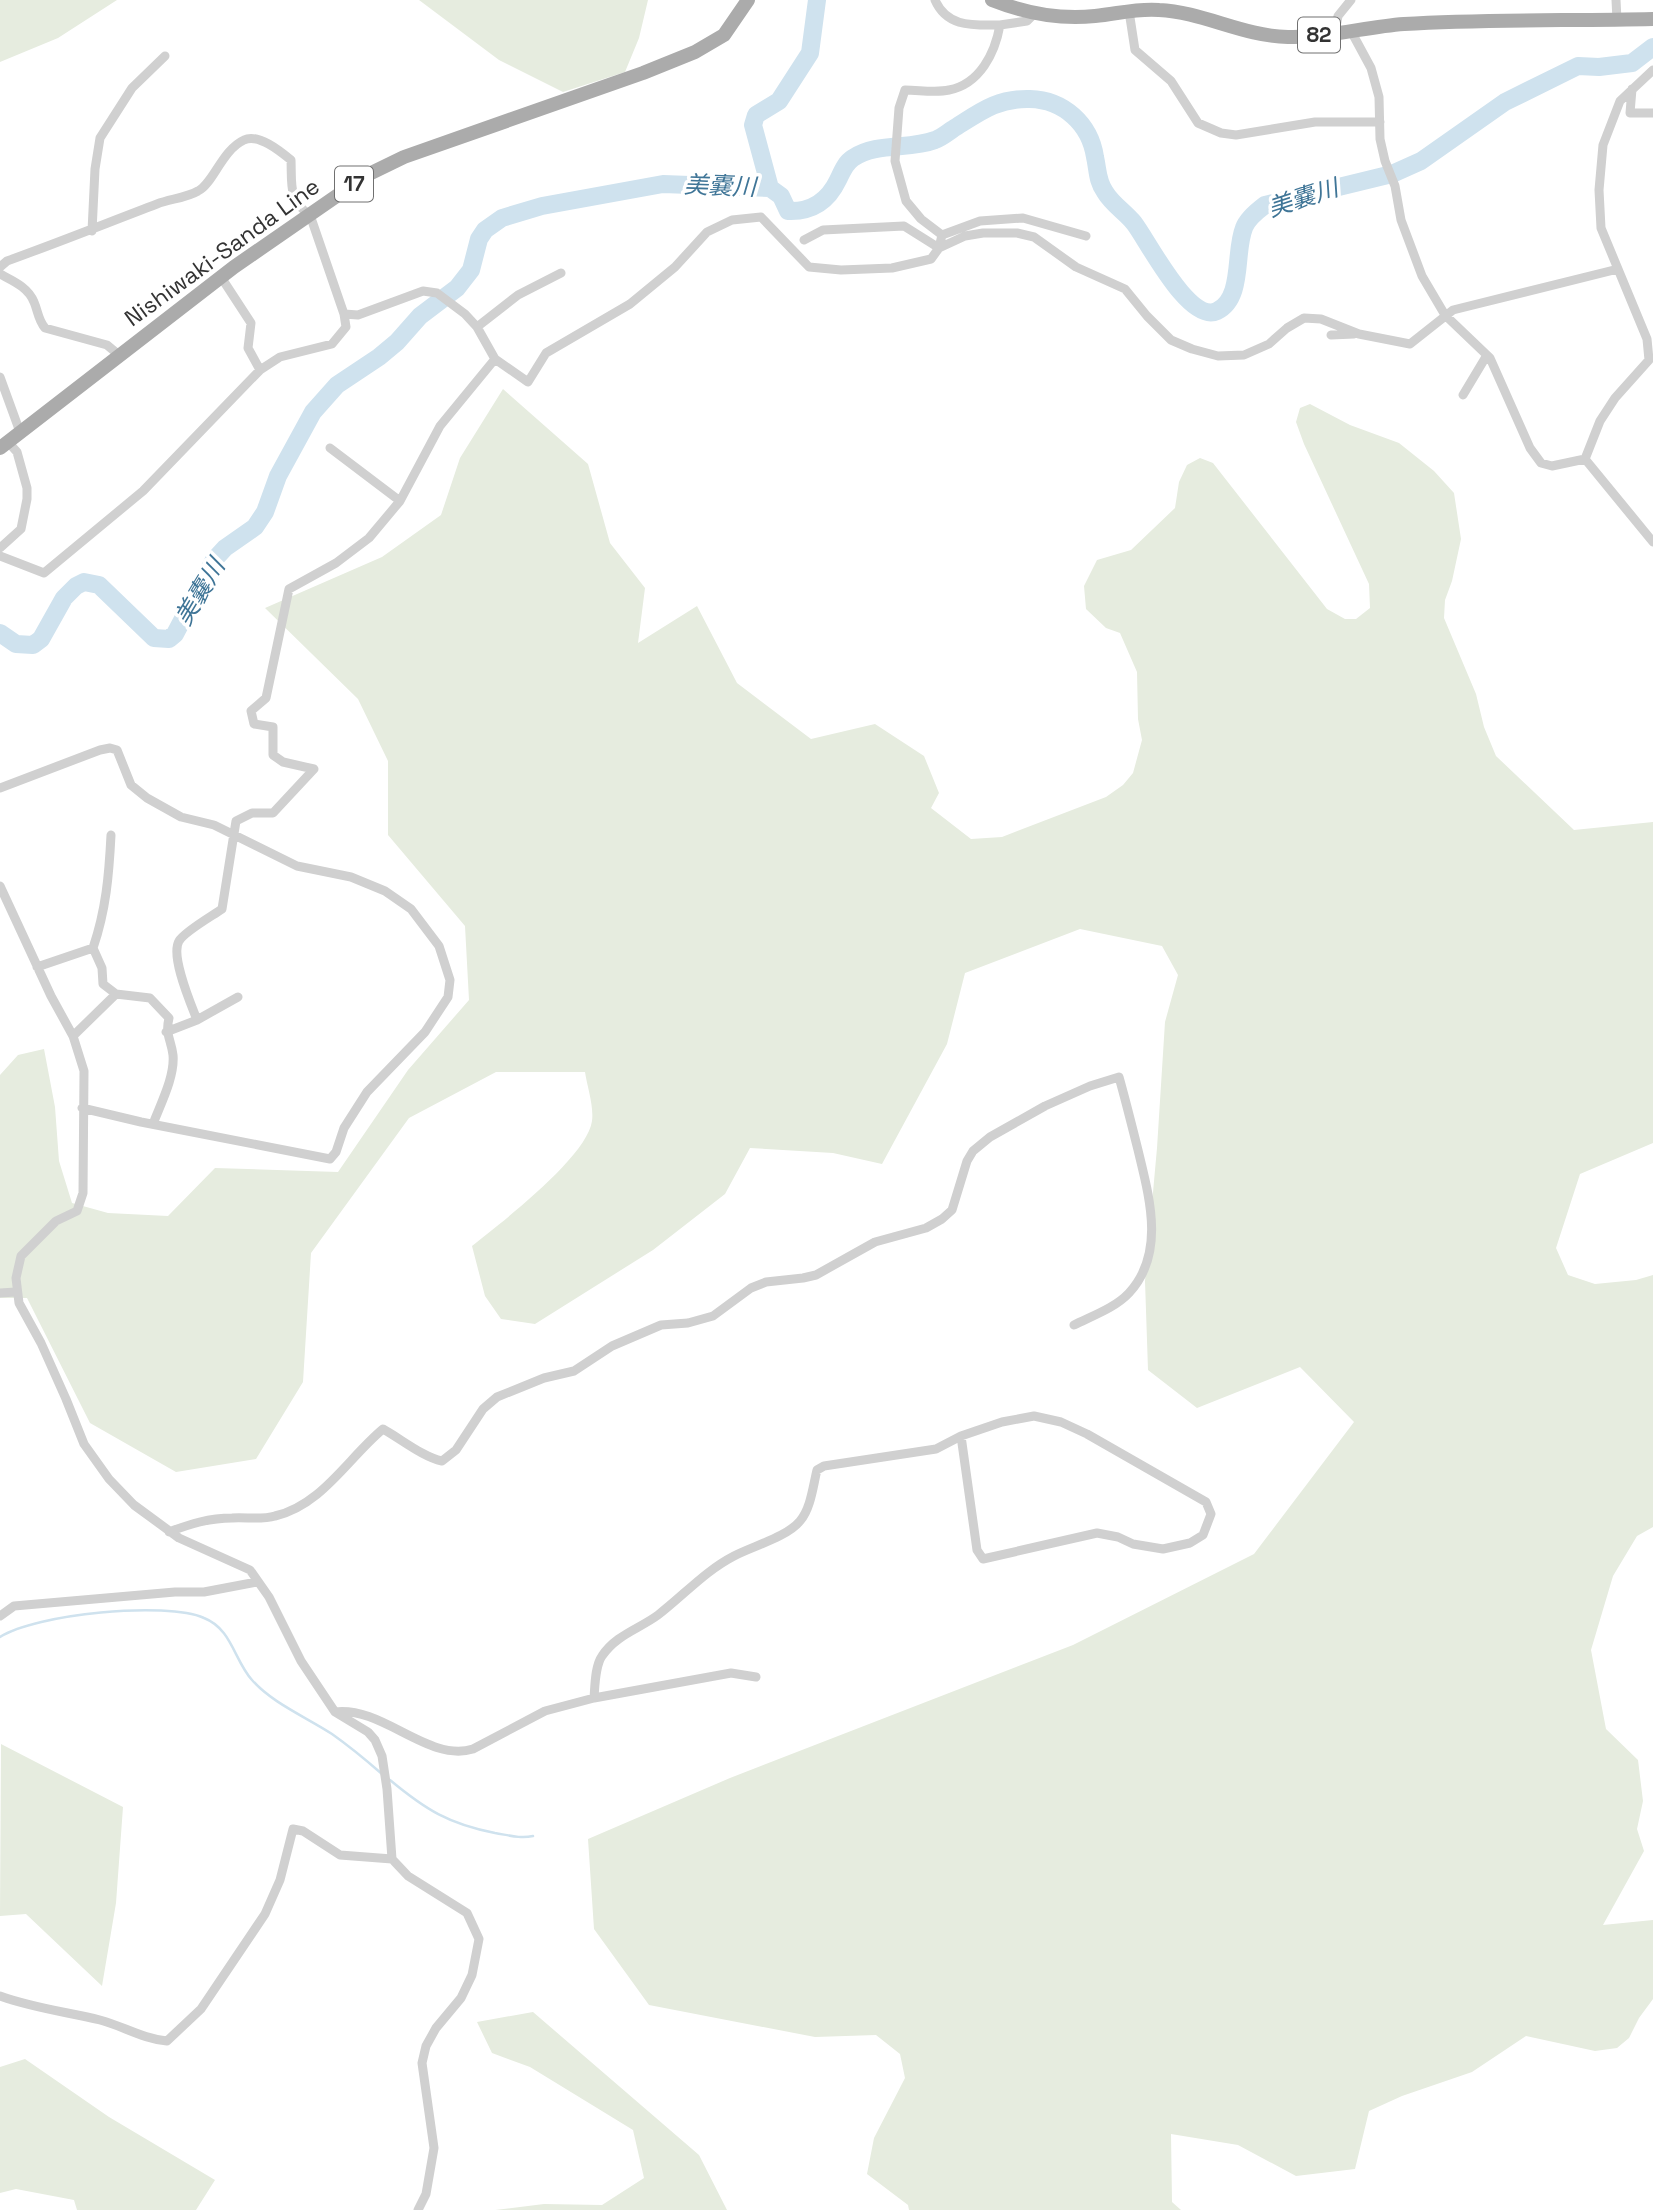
<svg xmlns="http://www.w3.org/2000/svg" width="1653" height="2210" font-family="'Space Grotesk','Noto Sans JP',sans-serif">
<style>
.green{fill:#e6ecdf}
.lines{fill:none;stroke-linecap:round;stroke-linejoin:round}
.stream{stroke:#cfe2ee;stroke-width:2.5}
.river{stroke:#cfe2ee;stroke-width:18}
.street{stroke:#d0d0d0;stroke-width:9}
.primary{stroke:#ababab;stroke-width:14}
.labels{text-anchor:middle;stroke-width:7;stroke-linejoin:round;paint-order:stroke}
.shield{fill:#fff;stroke:#707070;stroke-width:2}
.shield-label{font-size:21px;font-weight:bold;fill:#333}
.street-label{font-size:23px;fill:#333;stroke:#fff}
.water-label{font-size:24px;font-style:italic;fill:#3f7597;stroke:#fff}
</style>
<rect width="100%" height="100%" fill="#fff"/>
<path class="green" d="M 0,0 L 117,0 L 58,38 L 0,62 Z
M 419,0 L 648,0 L 639,38 L 625,72 L 563,92 L 499,60 Z
M 503,389 L 588,464 L 610,543 L 645,588 L 638,643 L 697,606 L 737,683 L 811,739 L 875,724 L 924,756 L 939,793 L 931,808 L 971,839 L 1002,837 L 1106,797 L 1123,785 L 1133,773 L 1142,740 L 1138,719 L 1137,672 L 1120,633 L 1106,628 L 1086,609 L 1084,586 L 1097,560 L 1131,550 L 1175,508 L 1179,482 L 1187,465 L 1200,458 L 1213,463 L 1327,609 L 1345,619 L 1356,619 L 1370,608 L 1369,584 L 1304,444 L 1296,422 L 1300,408 L 1310,404 L 1350,425 L 1399,443 L 1434,471 L 1454,493 L 1461,539 L 1452,581 L 1445,600 L 1444,618 L 1476,694 L 1484,727 L 1496,756 L 1574,830 L 1653,822 L 1653,1143 L 1580,1174 L 1556,1248 L 1568,1275 L 1595,1284 L 1636,1280 L 1653,1275 L 1653,1527 L 1637,1536 L 1613,1576 L 1591,1650 L 1606,1729 L 1638,1760 L 1643,1801 L 1637,1829 L 1644,1851 L 1603,1925 L 1653,1920 L 1653,1999 L 1639,2018 L 1629,2038 L 1617,2048 L 1595,2051 L 1526,2036 L 1472,2072 L 1402,2096 L 1369,2111 L 1355,2169 L 1296,2176 L 1238,2145 L 1171,2134 L 1172,2202 L 1181,2210 L 909,2210 L 908,2205 L 867,2174 L 874,2138 L 905,2078 L 900,2054 L 876,2035 L 815,2037 L 649,2005 L 594,1929 L 588,1839 L 730,1778 L 1073,1645 L 1254,1554 L 1354,1422 L 1300,1367 L 1197,1408 L 1148,1370 L 1145,1281 L 1157,1148 L 1165,1022 L 1178,975 L 1162,946 L 1080,929 L 965,973 L 947,1044 L 882,1164 L 833,1153 L 750,1148 L 725,1194 L 653,1250 L 535,1324 L 501,1319 L 485,1296 L 472,1246 C 502,1222 587,1157 592,1121 C 594,1106 587,1086 585,1072 L 496,1072 L 409,1118 L 311,1253 L 303,1382 L 256,1459 L 176,1472 L 90,1423 L 27,1298 L 0,1298 L 0,1075 L 18,1055 L 44,1049 L 55,1107 L 59,1161 L 72,1203 L 108,1213 L 168,1216 L 215,1168 L 338,1172 L 408,1070 L 469,1000 L 465,926 L 388,835 L 388,761 L 358,699 L 265,608 L 382,557 L 441,515 L 460,458 Z
M 1,1744 L 123,1807 L 116,1903 L 102,1986 L 26,1914 L 0,1916 Z
M 533,2012 L 699,2155 L 727,2210 L 495,2210 L 544,2204 L 602,2205 L 644,2178 L 633,2130 L 530,2067 L 492,2053 L 477,2022 Z
M 25,2059 L 109,2117 L 215,2180 L 196,2210 L 77,2210 L 74,2200 L 16,2189 L 0,2193 L 0,2067 Z"/>
<g class="lines">
<path class="stream" d="M 0,1637 C 35,1614 166,1601 204,1618 C 232,1629 234,1660 252,1680 C 272,1703 306,1717 332,1734 C 349,1746 366,1760 382,1774
M 390,1780 C 426,1810 449,1824 495,1833 C 508,1835 520,1839 533,1836"/>
<path class="river" d="M 770,188 L 753,125 L 756,115 L 779,101 L 810,53 L 817,0
M 0,633 L 16,644 L 33,645 L 41,639 L 64,598 L 76,586 L 84,582 L 99,585 L 154,638 L 169,639 L 175,634 L 214,560 L 225,548 L 255,527 L 265,512 L 278,476 L 313,412 L 337,385 L 379,357 L 397,342 L 420,316 L 457,288 L 471,270 L 479,239 L 485,230 L 502,218 L 542,206 L 663,184 L 770,188 L 781,196 L 788,211 C 812,212 828,201 838,180 C 842,172 845,163 853,158 C 877,142 909,150 935,140 C 941,138 947,133 953,129 C 980,112 997,98 1030,99 C 1064,100 1090,124 1095,157 C 1098,170 1097,181 1105,192 C 1112,204 1125,212 1134,223 C 1148,241 1189,324 1217,311 C 1244,298 1234,252 1244,228 C 1247,219 1257,211 1265,205 L 1392,174 L 1421,161 L 1505,102 L 1578,66 L 1599,67 L 1632,63 L 1653,47"/>
<path class="street" d="M 935,0 C 947,28 974,25 1000,25
M 1616,0 L 1617,20
M 1129,11 L 1135,50 L 1171,81 L 1198,123 L 1221,133 L 1236,135 L 1315,122 L 1380,122
M 1351,31 L 1371,68 L 1379,97 L 1380,139 L 1385,161 L 1395,186 L 1401,220 L 1422,276 L 1445,315 L 1490,358 L 1530,448 L 1541,463 L 1552,466 L 1585,459
M 1335,33 L 1338,16 L 1351,0
M 1653,70 L 1620,101 L 1603,145 L 1599,190 L 1601,228 L 1647,339 L 1649,360 L 1615,398 L 1600,421 L 1585,459 L 1653,542
M 1632,89 L 1630,113 L 1653,113
M 92,231 L 95,169 L 100,138 L 132,88 L 165,56
M 942,235 L 980,221 L 1023,218 L 1086,236
M 804,240 L 823,230 L 904,226 L 939,248
M 939,248 L 942,235 L 921,219 L 906,201 L 895,161 L 899,108 L 905,90 C 919,90 936,93 949,90 C 980,84 995,53 1000,25 L 1027,21 L 1034,14
M 0,267 L 7,261 C 57,243 107,223 157,204 C 170,199 186,198 198,191 C 213,184 222,150 244,140 C 258,133 280,151 291,160 C 292,184 288,201 310,215 L 344,314 L 358,315 L 423,291 L 437,293 L 465,314 L 477,327 L 495,359 L 528,382 L 546,353 L 630,304 L 675,267 L 707,232 L 732,220 L 761,217 L 809,267 L 841,270 L 892,268 L 931,259 L 939,248 L 965,236 L 983,233 L 1017,233 L 1034,237 L 1076,267 L 1125,289 L 1147,316 L 1171,340 L 1192,349 L 1218,356 L 1244,355 L 1269,344 L 1287,328 L 1304,318 L 1321,319 L 1359,334 L 1410,344 L 1453,310 L 1618,269
M 0,274 C 13,281 28,287 34,302 C 38,311 38,320 45,328 L 107,345 L 119,355
M 221,277 L 251,323 L 248,348 L 260,370
M 477,327 L 518,295 L 561,273
M 1331,335 L 1354,334
M 0,377 L 20,432
M 1463,395 L 1487,355
M 330,448 L 400,501
M 0,548 L 21,529 L 27,499 L 27,488 L 17,452 L 8,442
M 0,556 L 44,573 L 143,491 L 260,370 L 280,357 L 332,344 L 346,327 L 344,314
M 0,788 L 100,750 L 110,748 L 117,750 L 131,785 L 147,798 L 181,817 L 214,825 L 297,866 L 351,877 L 385,891 L 411,909 L 439,946 L 450,980 L 448,997 L 425,1032 L 367,1092 L 344,1128 L 336,1152 L 330,1159 L 141,1122 L 82,1108
M 111,835 C 109,875 106,910 93,948 L 102,968 L 103,984 L 116,994 L 150,998 L 169,1018 C 165,1035 171,1039 173,1055 C 175,1077 160,1105 153,1124
M 0,886 L 51,996 L 73,1036 L 84,1071 L 83,1193 L 77,1211 L 56,1221 L 21,1256 L 16,1278 L 19,1303 L 41,1343 L 66,1399 L 84,1444 L 109,1479 L 134,1505 L 179,1538 L 250,1570 L 269,1597 L 301,1661 L 335,1712 L 368,1732 L 375,1740 L 382,1756 L 387,1789 L 392,1859 L 408,1876 L 467,1913 L 479,1939 L 472,1975 L 461,1998 L 436,2028 L 426,2046 L 422,2063 L 434,2148 L 426,2194 L 418,2210
M 37,967 L 93,948
M 197,1020 C 191,1004 170,956 179,941 C 184,932 212,916 222,909 L 236,821 L 252,813 L 273,813 L 314,769 L 283,762 L 273,755 L 273,727 L 254,724 L 251,711 L 266,698 L 289,589 L 336,563 L 369,538 L 400,501 L 440,426 L 495,359
M 166,1032 L 197,1020 L 238,997
M 73,1036 L 116,994
M 0,1293 L 16,1292
M 169,1532 C 190,1524 209,1518 232,1518 C 246,1517 262,1520 275,1516 C 322,1505 348,1458 383,1429 C 401,1439 423,1457 442,1461 L 456,1450 L 483,1409 L 497,1397 L 544,1378 L 574,1371 L 612,1346 L 661,1325 L 688,1323 L 713,1316 L 751,1288 L 766,1282 L 803,1278 L 816,1275 L 875,1242 L 926,1228 L 942,1219 L 952,1210 L 967,1161 L 973,1151 L 990,1137 L 1045,1106 L 1090,1086 L 1119,1077 C 1126,1102 1132,1126 1138,1150 C 1149,1196 1166,1253 1129,1293 C 1115,1308 1092,1316 1074,1325
M 0,1616 L 14,1606 L 175,1592 L 204,1592 L 257,1582
M 594,1698 C 595,1685 595,1666 602,1656 C 616,1635 639,1629 658,1615 C 684,1595 705,1571 734,1556 C 753,1546 787,1537 800,1521 C 811,1508 813,1486 817,1470 L 824,1466 L 936,1449 L 961,1436 L 1002,1422 L 1034,1416 L 1061,1422 L 1087,1434 L 1206,1502 L 1211,1514 L 1203,1535 L 1190,1543 L 1163,1549 L 1133,1544 L 1118,1537 L 1097,1533 L 983,1559 L 977,1550 L 961,1436
M 335,1712 C 383,1706 428,1763 473,1749 L 545,1711 L 594,1698 L 731,1673 L 756,1677
M 0,1996 C 33,2008 67,2012 100,2020 C 123,2026 143,2039 167,2041 L 201,2009 L 265,1914 L 280,1880 L 293,1829 L 303,1831 L 340,1855 L 392,1859"/>
<path class="primary" d="M 992,0 C 1025,13 1059,20 1095,16 C 1117,14 1137,8 1159,10 C 1203,12 1242,36 1288,37 C 1327,38 1365,27 1404,24 C 1487,19 1570,21 1653,19
M 0,448 L 234,267 L 367,175 L 404,157 L 643,73 L 695,52 L 724,35 L 748,0"/>
</g>
<g class="labels">
<g class="shield">
<rect x="1298" y="17.5" width="42" height="35" rx="5"/>
<rect x="335" y="166.5" width="38" height="35" rx="5"/>
</g>
<g class="shield-label">
<text x="1319" y="42">82</text>
<text x="354" y="191">17</text>
</g>
<g class="street-label">
<text transform="translate(222 252) rotate(-36)" y="8">Nishiwaki-Sanda Line</text>
</g>
<g class="water-label">
<text transform="translate(720 186) rotate(2)" y="8">美嚢川</text>
<text transform="translate(1303 198) rotate(-18)" y="8">美嚢川</text>
<text transform="translate(200 592) rotate(-59)" y="8">美嚢川</text>
</g>
</g>
</svg>
